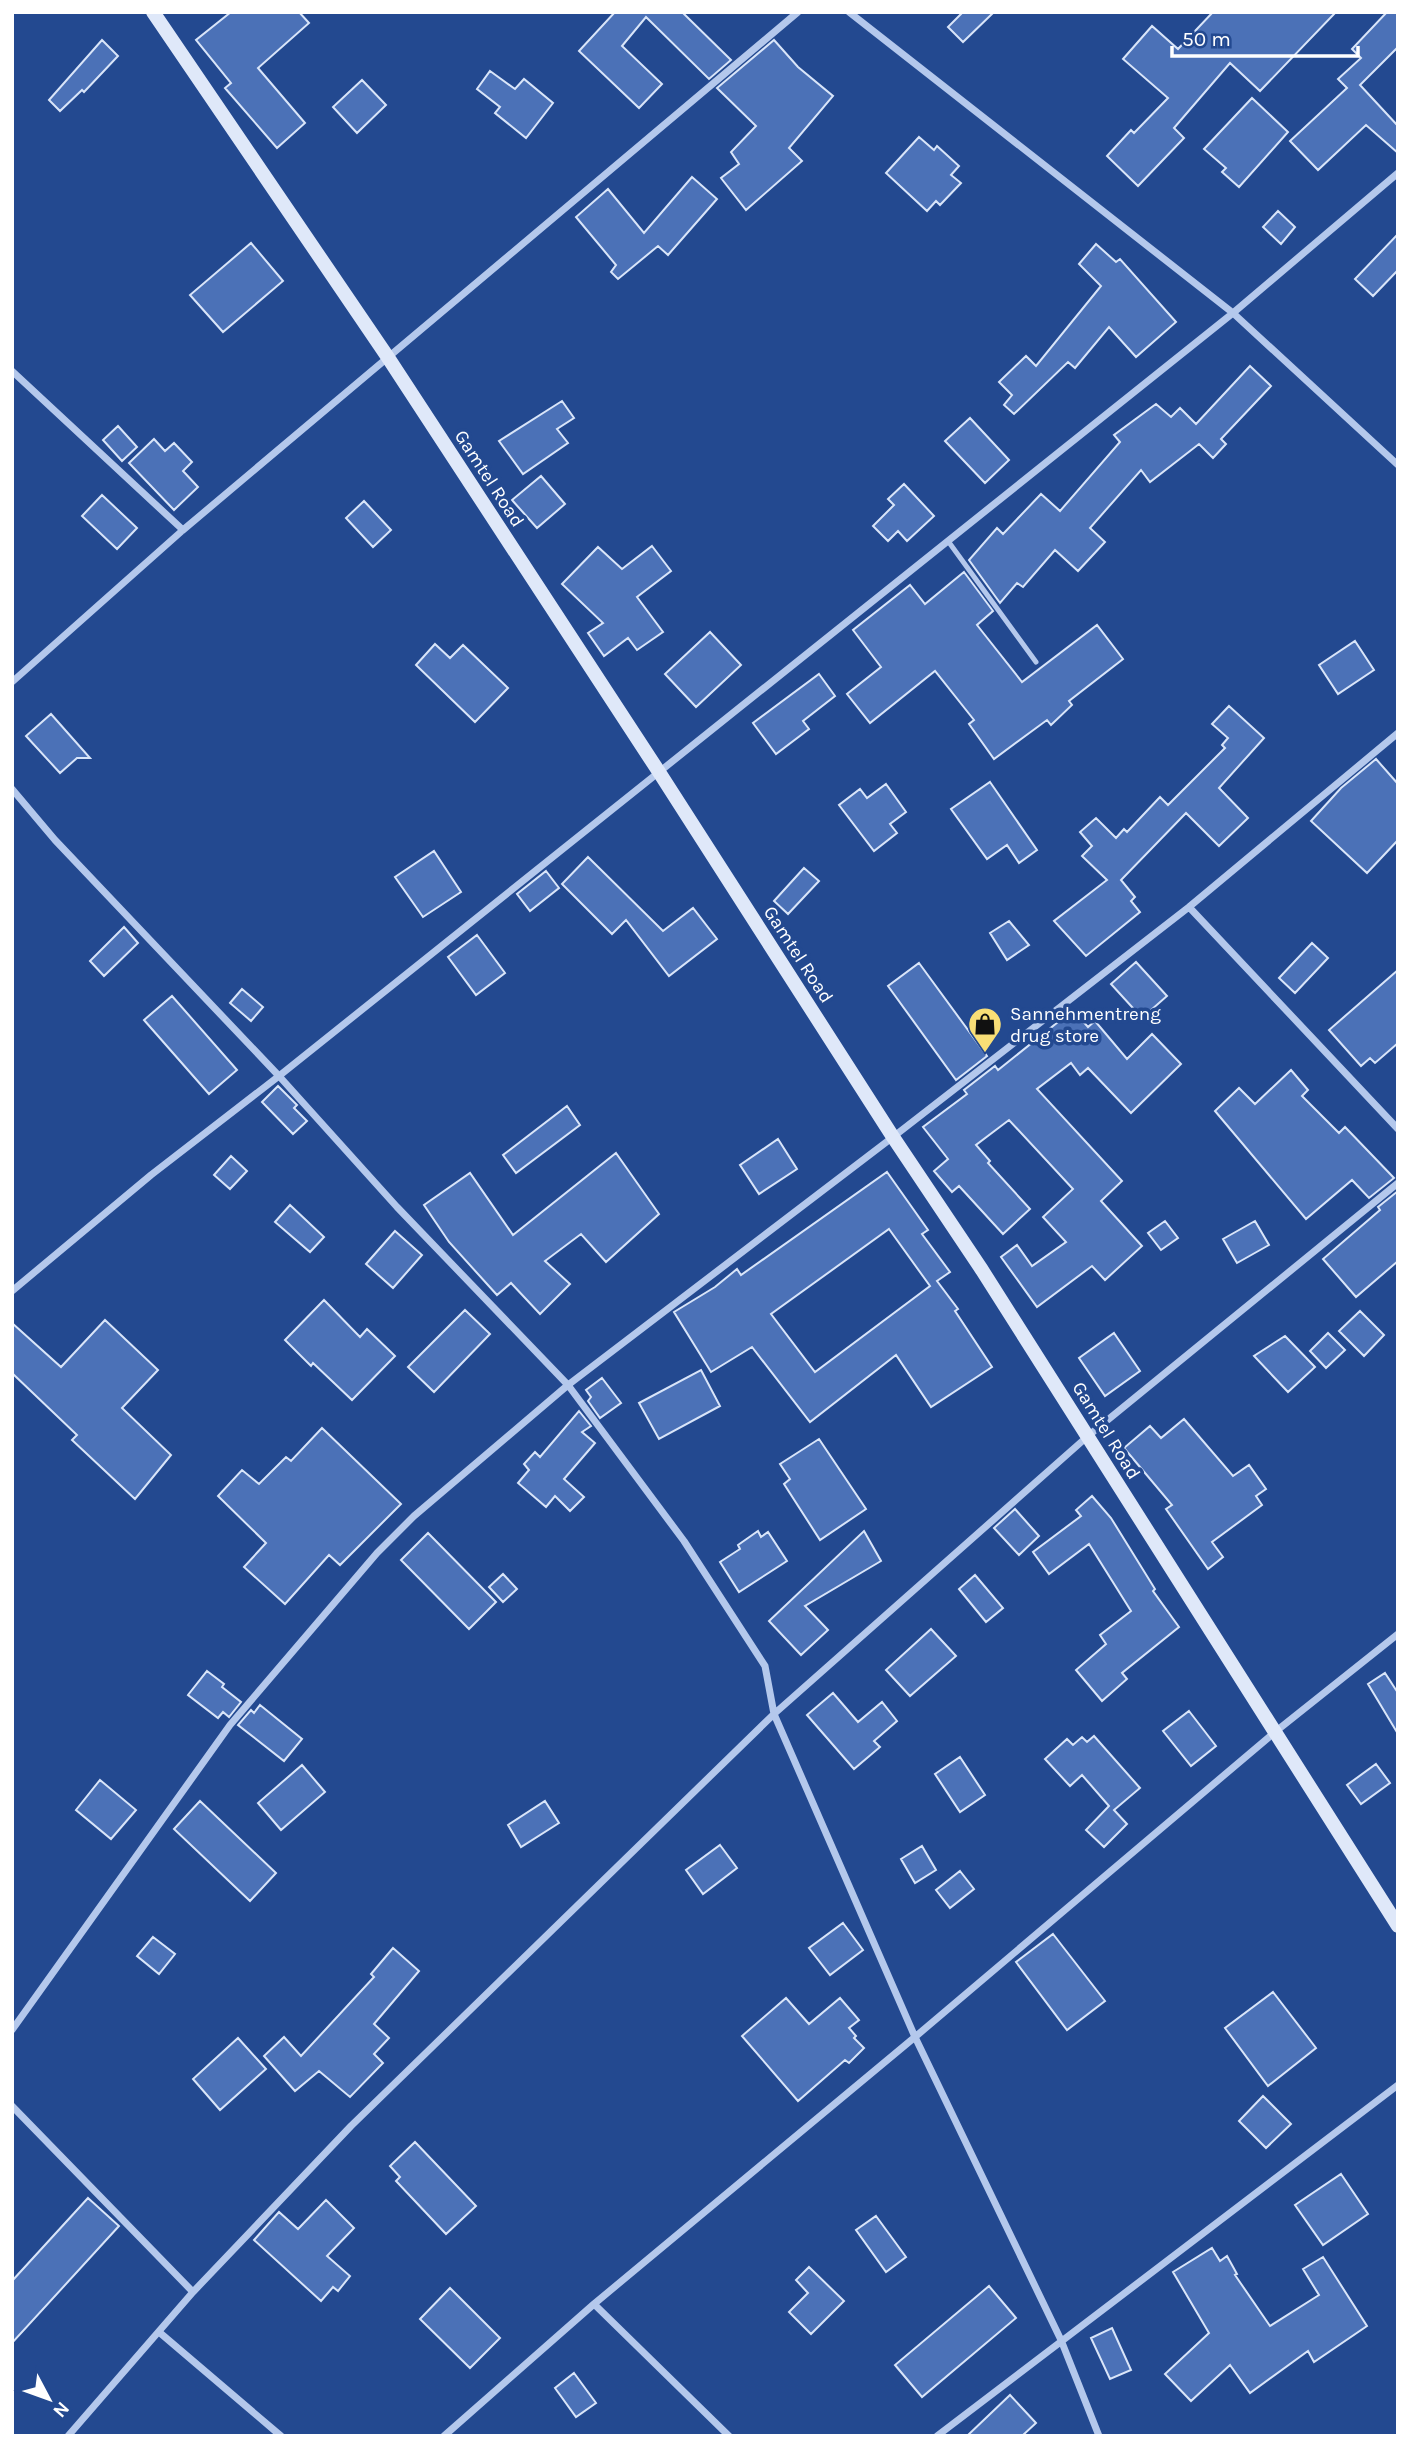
<svg xmlns="http://www.w3.org/2000/svg" width="1410" height="2448" font-family="Karla,sans-serif">
<style>
.building{fill:#4b71b7;stroke:#d9e5f9;stroke-width:2;fill-rule:evenodd}
.lines{fill:none;stroke-linecap:round;stroke-linejoin:round}
.lane{stroke:#b4c8ec;stroke-width:5}
.street{stroke:#b4c8ec;stroke-width:7}
.secondary{stroke:#dfe8f9;stroke-width:14}
.labels{text-anchor:middle;stroke-width:7;stroke-linejoin:round;paint-order:stroke}
.street-label{font-size:19px;fill:#fff;stroke:#234990}
.poi-label{font-size:19px;fill:#fff;stroke:#234990;text-anchor:start}
</style>
<rect width="100%" height="100%" fill="#234990"/>
<path class="building" d="M 231,12 L 299,12 L 309,23 L 258,68 L 305,123 L 277,148 L 225,88 L 231,83 L 196,40 Z
M 615,12 L 682,12 L 731,60 L 709,79 L 646,17 L 622,46 L 662,84 L 639,108 L 579,51 Z
M 963,12 L 994,12 L 963,42 L 948,27 Z
M 1213,12 L 1336,12 L 1260,91 L 1230,63 L 1174,128 L 1184,138 L 1138,186 L 1107,156 L 1131,130 L 1134,133 L 1168,98 L 1123,59 L 1152,26 L 1178,49 Z
M 1387,12 L 1398,12 L 1398,47 L 1360,85 L 1398,126 L 1398,153 L 1366,125 L 1318,170 L 1290,141 L 1347,88 L 1338,79 L 1361,58 L 1352,49 Z
M 102,40 L 118,56 L 84,92 L 82,90 L 60,111 L 49,100 Z
M 774,40 L 798,67 L 833,96 L 789,148 L 802,161 L 746,210 L 721,178 L 739,164 L 731,152 L 756,126 L 717,88 Z
M 490,71 L 515,89 L 524,79 L 553,103 L 526,138 L 495,113 L 500,107 L 477,89 Z
M 362,80 L 386,105 L 357,133 L 333,107 Z
M 1252,98 L 1288,132 L 1239,187 L 1222,172 L 1226,168 L 1204,149 Z
M 919,137 L 934,150 L 937,146 L 959,166 L 951,175 L 961,183 L 940,205 L 936,201 L 927,211 L 886,173 Z
M 692,177 L 717,199 L 668,255 L 658,246 L 618,279 L 611,272 L 616,265 L 576,217 L 608,189 L 644,233 Z
M 1278,211 L 1295,227 L 1281,244 L 1263,227 Z
M 1398,234 L 1398,270 L 1373,296 L 1355,279 Z
M 251,243 L 283,281 L 223,332 L 190,295 Z
M 1096,244 L 1116,262 L 1120,259 L 1176,322 L 1136,357 L 1109,327 L 1075,368 L 1068,362 L 1014,414 L 1004,405 L 1012,395 L 999,382 L 1026,356 L 1036,366 L 1101,286 L 1079,264 Z
M 1250,366 L 1271,386 L 1221,439 L 1226,444 L 1213,458 L 1199,444 L 1150,482 L 1141,470 L 1090,528 L 1105,542 L 1078,571 L 1055,550 L 1023,587 L 1017,583 L 1000,603 L 969,560 L 997,528 L 1003,534 L 1041,494 L 1060,511 L 1120,442 L 1114,435 L 1156,404 L 1171,417 L 1180,408 L 1196,424 Z
M 562,401 L 574,418 L 557,429 L 568,443 L 523,474 L 499,441 Z
M 970,418 L 1009,460 L 985,483 L 945,441 Z
M 118,426 L 137,447 L 122,461 L 103,440 Z
M 154,439 L 165,451 L 174,443 L 192,462 L 183,471 L 198,487 L 174,510 L 129,463 Z
M 541,476 L 565,504 L 537,528 L 512,500 Z
M 904,484 L 934,516 L 907,541 L 898,531 L 888,541 L 873,526 L 894,505 L 888,499 Z
M 102,495 L 137,528 L 117,549 L 82,516 Z
M 364,501 L 391,530 L 373,547 L 346,518 Z
M 652,546 L 671,571 L 637,597 L 663,632 L 637,650 L 628,638 L 604,656 L 588,633 L 603,623 L 562,584 L 598,547 L 622,569 Z
M 964,572 L 993,611 L 977,625 L 1022,682 L 1097,625 L 1123,659 L 1069,701 L 1072,705 L 1051,725 L 1047,720 L 994,759 L 969,724 L 974,720 L 935,671 L 870,723 L 847,694 L 881,667 L 853,630 L 910,585 L 925,604 Z
M 710,632 L 741,665 L 696,707 L 665,674 Z
M 1355,641 L 1374,670 L 1338,694 L 1319,665 Z
M 435,644 L 450,658 L 463,645 L 508,688 L 475,722 L 416,665 Z
M 819,674 L 835,696 L 803,721 L 809,729 L 776,754 L 753,723 Z
M 1229,706 L 1264,738 L 1219,788 L 1248,818 L 1219,846 L 1186,813 L 1121,880 L 1135,897 L 1131,901 L 1140,912 L 1086,956 L 1054,921 L 1107,880 L 1082,856 L 1092,846 L 1080,832 L 1096,818 L 1116,838 L 1124,829 L 1127,832 L 1160,797 L 1168,805 L 1225,748 L 1222,745 L 1228,738 L 1212,724 Z
M 51,714 L 90,758 L 77,758 L 60,773 L 26,736 Z
M 1376,759 L 1398,784 L 1398,840 L 1367,873 L 1311,821 L 1341,788 Z
M 990,782 L 1037,850 L 1019,863 L 1007,845 L 987,859 L 951,809 Z
M 886,784 L 906,812 L 890,824 L 897,833 L 874,851 L 839,805 L 860,789 L 867,798 Z
M 434,851 L 461,892 L 423,917 L 395,877 Z
M 588,857 L 663,931 L 693,908 L 717,939 L 669,976 L 626,920 L 612,934 L 562,884 Z
M 804,868 L 819,881 L 788,914 L 774,901 Z
M 546,871 L 559,888 L 530,911 L 517,894 Z
M 1009,921 L 1029,945 L 1007,960 L 990,933 Z
M 124,927 L 138,943 L 104,976 L 90,961 Z
M 477,935 L 505,973 L 476,995 L 448,957 Z
M 1312,943 L 1328,958 L 1295,993 L 1279,978 Z
M 1136,962 L 1167,996 L 1142,1018 L 1111,984 Z
M 919,963 L 987,1056 L 956,1080 L 888,986 Z
M 1398,970 L 1398,1043 L 1375,1063 L 1370,1058 L 1361,1066 L 1329,1030 Z
M 242,989 L 263,1007 L 251,1021 L 230,1003 Z
M 172,996 L 237,1070 L 209,1094 L 144,1020 Z
M 1073,1010 L 1088,1027 L 1095,1021 L 1127,1059 L 1152,1034 L 1181,1064 L 1131,1113 L 1088,1068 L 1080,1075 L 1071,1063 L 1037,1089 L 1122,1181 L 1101,1201 L 1142,1246 L 1105,1280 L 1092,1266 L 1037,1307 L 1001,1257 L 1017,1245 L 1032,1266 L 1066,1242 L 1043,1217 L 1073,1189 L 1009,1120 L 976,1145 L 990,1161 L 988,1163 L 1030,1209 L 1003,1234 L 959,1186 L 952,1192 L 934,1171 L 948,1159 L 923,1127 L 967,1094 L 964,1090 L 995,1066 L 998,1070 Z
M 1291,1070 L 1308,1090 L 1302,1096 L 1339,1133 L 1345,1127 L 1394,1178 L 1369,1198 L 1352,1180 L 1306,1219 L 1215,1111 L 1239,1088 L 1255,1104 Z
M 278,1086 L 297,1105 L 294,1108 L 307,1121 L 293,1134 L 262,1102 Z
M 567,1106 L 580,1125 L 516,1173 L 503,1155 Z
M 778,1139 L 797,1169 L 759,1194 L 740,1165 Z
M 616,1153 L 659,1214 L 606,1262 L 581,1234 L 545,1261 L 570,1284 L 540,1314 L 511,1283 L 497,1295 L 449,1242 L 424,1205 L 470,1173 L 513,1235 Z
M 231,1156 L 247,1171 L 230,1189 L 214,1175 Z
M 887,1172 L 928,1230 L 922,1234 L 950,1272 L 937,1281 L 958,1309 L 955,1311 L 992,1367 L 931,1407 L 896,1355 L 810,1422 L 752,1347 L 711,1372 L 674,1312 L 715,1287 L 737,1269 L 741,1275 ZM 889,1229 L 930,1286 L 815,1372 L 771,1314 Z
M 1398,1191 L 1398,1261 L 1356,1297 L 1323,1259 L 1380,1210 L 1378,1207 Z
M 290,1205 L 324,1237 L 310,1252 L 275,1222 Z
M 1165,1221 L 1178,1238 L 1161,1250 L 1148,1233 Z
M 1255,1221 L 1269,1245 L 1237,1263 L 1223,1239 Z
M 395,1231 L 422,1255 L 393,1288 L 366,1264 Z
M 324,1300 L 360,1337 L 367,1329 L 395,1356 L 352,1400 L 313,1363 L 311,1366 L 285,1340 Z
M 465,1310 L 490,1334 L 434,1392 L 408,1367 Z
M 1360,1311 L 1384,1335 L 1364,1356 L 1339,1331 Z
M 105,1320 L 158,1370 L 122,1408 L 171,1455 L 135,1499 L 72,1440 L 77,1435 L 12,1373 L 12,1323 L 61,1367 Z
M 1114,1333 L 1140,1371 L 1105,1396 L 1079,1358 Z
M 1328,1333 L 1345,1350 L 1326,1368 L 1310,1351 Z
M 1285,1336 L 1315,1367 L 1288,1392 L 1254,1356 Z
M 701,1370 L 720,1406 L 659,1439 L 639,1403 Z
M 602,1378 L 621,1403 L 600,1418 L 588,1401 L 591,1397 L 586,1390 Z
M 579,1411 L 591,1426 L 582,1432 L 595,1443 L 564,1479 L 584,1497 L 570,1511 L 555,1496 L 546,1507 L 518,1483 L 529,1470 L 524,1464 L 535,1452 L 540,1457 Z
M 1184,1419 L 1233,1476 L 1249,1465 L 1266,1489 L 1256,1496 L 1262,1505 L 1212,1542 L 1223,1557 L 1208,1569 L 1166,1509 L 1172,1505 L 1124,1448 L 1150,1426 L 1161,1438 Z
M 322,1428 L 401,1504 L 340,1565 L 329,1555 L 285,1604 L 244,1567 L 266,1543 L 218,1496 L 242,1470 L 259,1484 L 286,1457 L 291,1461 Z
M 819,1439 L 866,1509 L 820,1540 L 784,1484 L 790,1479 L 780,1464 Z
M 1092,1496 L 1111,1518 L 1155,1589 L 1153,1591 L 1179,1627 L 1122,1673 L 1127,1679 L 1102,1701 L 1076,1670 L 1106,1644 L 1100,1635 L 1131,1611 L 1089,1544 L 1049,1574 L 1033,1552 L 1081,1516 L 1076,1510 Z
M 1015,1509 L 1039,1536 L 1019,1555 L 994,1528 Z
M 758,1531 L 761,1537 L 768,1532 L 787,1561 L 739,1592 L 720,1562 L 740,1549 L 738,1545 Z
M 864,1531 L 881,1561 L 805,1606 L 828,1630 L 801,1655 L 769,1621 Z
M 428,1533 L 496,1602 L 469,1629 L 401,1560 Z
M 503,1574 L 517,1589 L 503,1602 L 489,1587 Z
M 975,1575 L 1003,1608 L 986,1622 L 959,1589 Z
M 931,1629 L 956,1656 L 910,1696 L 886,1670 Z
M 207,1671 L 224,1684 L 222,1687 L 241,1702 L 229,1717 L 223,1712 L 218,1718 L 188,1695 Z
M 1385,1673 L 1398,1693 L 1398,1734 L 1368,1684 Z
M 833,1693 L 858,1722 L 882,1702 L 897,1721 L 874,1741 L 880,1747 L 854,1769 L 807,1715 Z
M 260,1705 L 302,1739 L 284,1761 L 238,1725 L 251,1710 L 254,1713 Z
M 1189,1711 L 1216,1746 L 1191,1766 L 1163,1731 Z
M 1094,1736 L 1140,1788 L 1114,1810 L 1127,1824 L 1104,1847 L 1086,1830 L 1109,1806 L 1082,1775 L 1070,1786 L 1045,1759 L 1067,1739 L 1073,1745 L 1082,1737 L 1087,1742 Z
M 960,1757 L 985,1795 L 960,1812 L 935,1774 Z
M 1376,1764 L 1390,1783 L 1361,1804 L 1347,1785 Z
M 302,1765 L 325,1792 L 281,1830 L 258,1803 Z
M 100,1780 L 136,1810 L 111,1839 L 76,1810 Z
M 200,1801 L 276,1873 L 250,1901 L 174,1829 Z
M 545,1801 L 559,1823 L 521,1847 L 508,1825 Z
M 720,1845 L 737,1868 L 703,1894 L 686,1870 Z
M 922,1846 L 936,1870 L 915,1883 L 901,1859 Z
M 960,1871 L 974,1889 L 950,1908 L 936,1890 Z
M 843,1923 L 863,1950 L 830,1975 L 809,1948 Z
M 1053,1934 L 1105,2001 L 1067,2030 L 1016,1962 Z
M 153,1937 L 175,1954 L 159,1974 L 137,1956 Z
M 393,1948 L 419,1971 L 374,2024 L 389,2038 L 374,2054 L 383,2063 L 350,2097 L 319,2071 L 295,2091 L 264,2056 L 284,2037 L 301,2056 L 374,1977 L 371,1974 Z
M 1273,1992 L 1316,2048 L 1268,2086 L 1225,2028 Z
M 786,1998 L 809,2024 L 840,1998 L 859,2020 L 849,2028 L 856,2036 L 854,2038 L 864,2048 L 849,2063 L 845,2060 L 798,2101 L 742,2036 Z
M 238,2038 L 266,2069 L 220,2110 L 193,2079 Z
M 1263,2096 L 1291,2124 L 1266,2148 L 1239,2121 Z
M 415,2142 L 476,2206 L 446,2234 L 396,2181 L 400,2177 L 390,2166 Z
M 1341,2174 L 1368,2214 L 1323,2245 L 1295,2205 Z
M 88,2198 L 119,2226 L 12,2343 L 12,2281 Z
M 326,2200 L 354,2228 L 327,2256 L 350,2276 L 338,2291 L 333,2287 L 321,2301 L 254,2240 L 279,2212 L 298,2229 Z
M 876,2216 L 906,2257 L 886,2272 L 856,2230 Z
M 1212,2248 L 1220,2261 L 1227,2256 L 1237,2274 L 1235,2275 L 1270,2326 L 1319,2295 L 1303,2269 L 1323,2257 L 1367,2326 L 1314,2362 L 1308,2351 L 1250,2393 L 1230,2365 L 1191,2401 L 1165,2374 L 1209,2333 L 1173,2272 Z
M 809,2267 L 844,2301 L 811,2334 L 789,2312 L 808,2293 L 796,2280 Z
M 989,2286 L 1016,2318 L 922,2397 L 895,2365 Z
M 450,2288 L 500,2338 L 470,2368 L 420,2319 Z
M 1112,2328 L 1131,2370 L 1110,2379 L 1091,2338 Z
M 574,2373 L 596,2403 L 576,2417 L 555,2388 Z
M 1010,2395 L 1036,2423 L 1022,2436 L 967,2436 Z"/>
<g class="lines">
<path class="lane" d="M 948,541 L 1036,662"/>
<path class="street" d="M 849,12 L 1233,313 L 1398,465
M 12,371 L 183,530
M 12,682 L 183,530 L 798,12
M 12,789 L 55,840 L 279,1076 L 397,1207 L 568,1385 L 684,1541 L 765,1666 L 774,1714 L 915,2037 L 1061,2340 L 1099,2436
M 1189,907 L 1398,1129
M 12,1291 L 151,1175 L 279,1076 L 1233,313 L 1398,173
M 12,2030 L 230,1725 L 377,1553 L 414,1516 L 568,1385 L 893,1137 L 1189,907 L 1398,733
M 12,2106 L 193,2292
M 594,2304 L 729,2436
M 159,2332 L 281,2436
M 68,2436 L 193,2292 L 351,2126 L 774,1714 L 1088,1436 L 1398,1183
M 444,2436 L 594,2304 L 915,2037 L 1275,1732 L 1398,1634
M 937,2436 L 1398,2085"/>
<path class="secondary" d="M 153,12 L 387,356 L 659,772 L 893,1137 L 982,1270 L 1398,1926"/>
</g>
<defs>
<g id="shop-pin" transform="scale(1.75)"><path d="M0 17L-7.5 6A9.5 9.5 0 1 1 7.5 6Z" fill="#f8de76" stroke="#234990"/><path d="M-5-2.5h2.3a2.7 3.5 0 0 1 5.4 0H5L5.5 6h-11ZM-1.5-2.5h3a1.5 2.3 0 0 0-3 0Z" fill="#111"/></g>
</defs>
<g fill-rule="evenodd">
<use href="#shop-pin" x="985" y="1024"/>
</g>
<g class="labels">
<g class="street-label">
<text transform="translate(490 478) rotate(57)" y="7">Gamtel Road</text>
<text transform="translate(799 954) rotate(57)" y="7">Gamtel Road</text>
<text transform="translate(1107 1430) rotate(58)" y="7">Gamtel Road</text>
</g>
<g class="poi-label">
<text x="1010" y="1020">Sannehmentreng<tspan x="1010" dy="22">drug store</tspan></text>
</g>
</g>
<rect width="1410" height="2448" fill="none" stroke="#ffffff" stroke-width="28"/>
<g transform="translate(49 2399) rotate(131)" stroke="#234990" stroke-width="5" paint-order="stroke">
<path d="M0-5L12 26L0 18L-12 26Z" fill="#ffffff"/>
<text y="-10" font-size="19" font-weight="bold" text-anchor="middle" fill="#ffffff">N</text>
</g>
<path d="M1172 46v10h186v-10" fill="none" stroke="#ffffff" stroke-width="3.5"/>
<text x="1182" y="46" font-size="21" fill="#ffffff" stroke="#234990" stroke-width="5" paint-order="stroke">50 m</text>
</svg>
